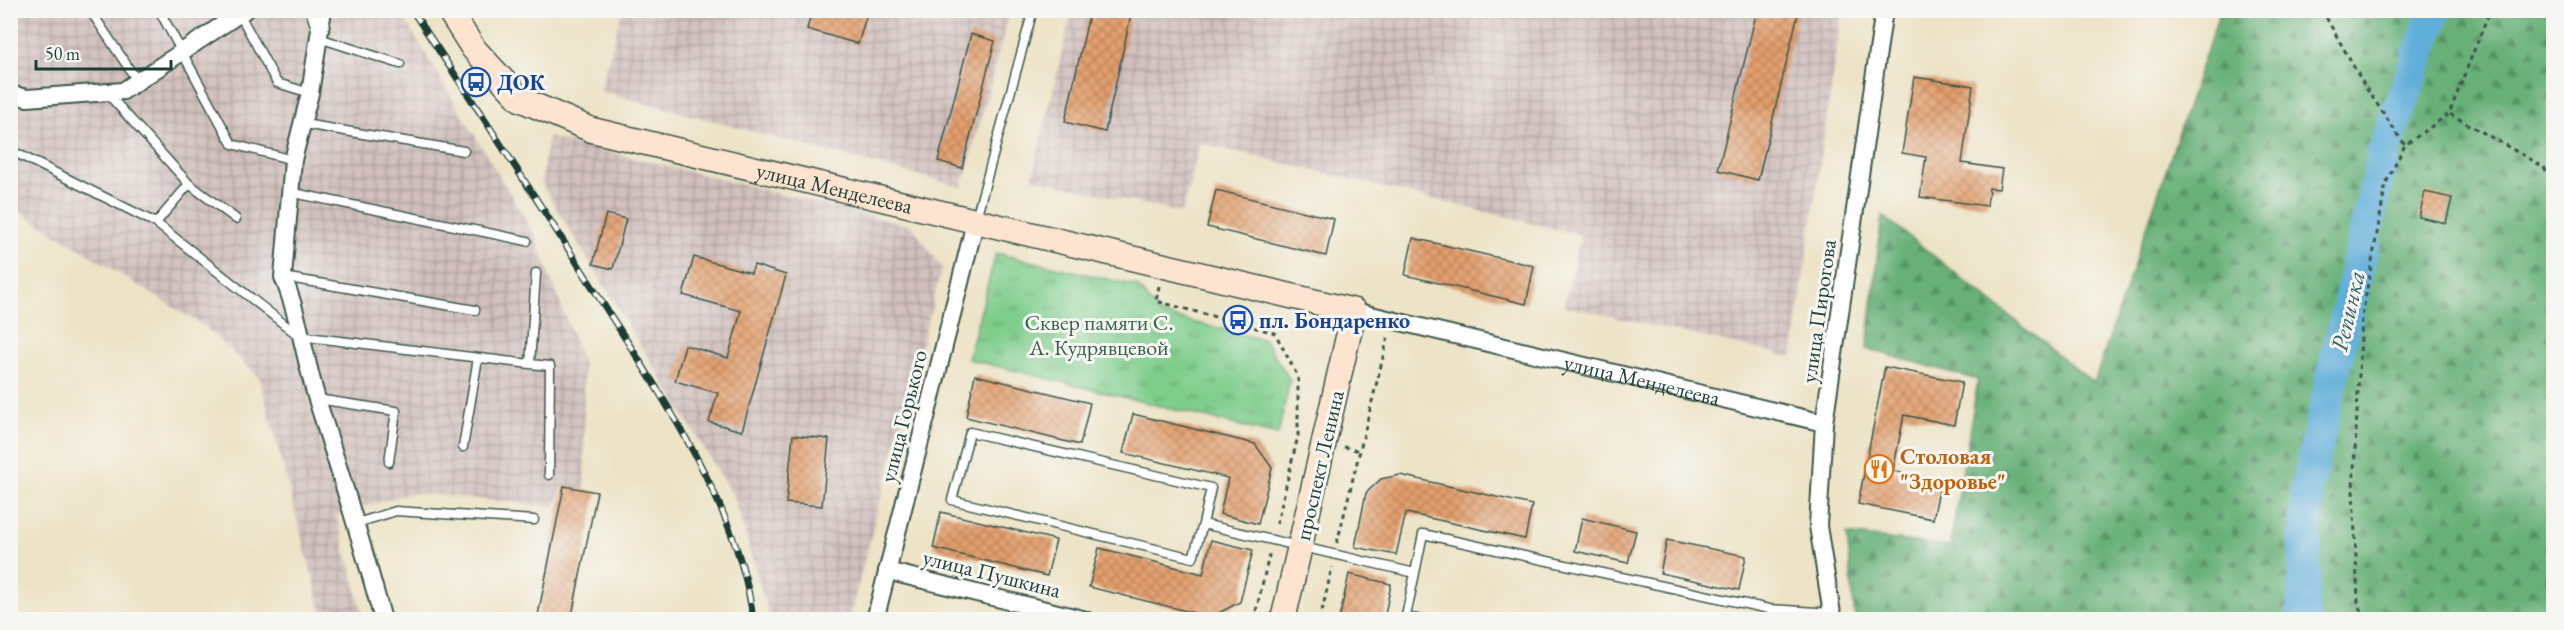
<svg xmlns="http://www.w3.org/2000/svg" width="2564" height="630" font-family="'EB Garamond',serif">
<style>
.industrial{fill:url(#industrial-grid)}
.forest{fill:url(#forest-firs);stroke:#437656;stroke-width:1.5}
.park{fill:url(#park-tufts);stroke:#4f8560;stroke-width:1.5}
.lines{fill:none;stroke-linecap:round;stroke-linejoin:round}
.river{stroke:#61aeda;stroke-width:33}
.building{fill:url(#building-cross-hatch)}
.service-casing{stroke:#3e564a;stroke-width:11}
.minor-casing{stroke:#3e564a;stroke-width:20}
.secondary-casing{stroke:#3e564a;stroke-width:27}
.path{stroke:#3e564a;stroke-width:3;stroke-dasharray:4.5 4.5;stroke-linecap:butt}
.service{stroke:#fff;stroke-width:8}
.minor{stroke:#fff;stroke-width:16}
.secondary{stroke:#fde4d0;stroke-width:24}
.rail-casing{stroke:#1f3d34;stroke-width:7}
.rail{stroke:#f6f6f2;stroke-width:4.5;stroke-dasharray:14;stroke-linecap:butt}
.labels{text-anchor:middle;stroke-width:6;stroke-linejoin:round;paint-order:stroke}
.transit-label{font-size:22px;font-weight:bold;fill:#164399;stroke:#f6f6f2;text-anchor:start}
.street-label{font-size:22px;fill:#1f3d34;stroke:#f6f6f2}
.park-label{font-size:22px;fill:#37614a;stroke:#f6f6f2}
.food-label{font-size:22px;font-weight:bold;fill:#c56008;stroke:#f6f6f2;text-anchor:start}
.water-label{font-size:24px;font-style:italic;fill:#335f66;stroke:#f6f6f2}
</style>
<defs>
<pattern id="industrial-grid" width="8" height="8" patternUnits="userSpaceOnUse" patternTransform="scale(1.5)"><rect width="8" height="8" fill="#d1c0bd"/><path d="M0 4h8M4 0v8" fill="none" stroke="#a99d9a"/></pattern>
<pattern id="forest-firs" width="22" height="20" patternUnits="userSpaceOnUse" patternTransform="scale(1.5)"><rect width="22" height="20" fill="#67b078"/><path d="M5 1l3.5 6h-7zM16 11l3.5 6h-7z" fill="#549063"/></pattern>
<pattern id="park-tufts" width="24" height="20" patternUnits="userSpaceOnUse" patternTransform="scale(1.5)"><rect width="24" height="20" fill="#7fcd8c"/><path d="M3 7l-1-3M5 7V3M7 7l1-3M15 17l-1-3M17 17v-4M19 17l1-3" fill="none" stroke="#67a873"/></pattern>
<pattern id="building-cross-hatch" width="8" height="8" patternUnits="userSpaceOnUse" patternTransform="scale(1.5)"><rect width="8" height="8" fill="#e49f6d"/><path d="M0 0l8 8M0 8l8-8" fill="none" stroke="#b8835a"/></pattern>
</defs>
<rect width="100%" height="100%" fill="#f6f6f2"/>
<filter id="ink" filterUnits="userSpaceOnUse"><feTurbulence type="fractalNoise" baseFrequency=".0167" numOctaves="2"/><feDisplacementMap in="SourceGraphic" scale="12" xChannelSelector="R" yChannelSelector="G"/><feConvolveMatrix kernelMatrix="1 2 1 2 8 2 1 2 1" color-interpolation-filters="sRGB"/></filter>
<filter id="wash" filterUnits="userSpaceOnUse"><feTurbulence type="fractalNoise" baseFrequency=".008" numOctaves="4" result="noise"/><feDisplacementMap in="SourceGraphic" scale="24" xChannelSelector="R" yChannelSelector="G"/><feGaussianBlur stdDeviation="1.35" result="paint"/><feColorMatrix in="noise" values="0 0 0 0 0 0 0 0 0 0 0 0 0 0 0 0 0 1.4 0 .05"/><feComposite in="paint" operator="in"/></filter>
<g filter="url(#wash)">
<rect width="100%" height="100%" fill="#ede3c6"/>
<path class="industrial" d="M 10,11 L 400,11 L 534,234 L 583,364 L 585,490 L 562,489 L 555,506 L 410,493 L 336,515 L 364,619 L 324,619 L 259,377 L 207,328 L 11,206 Z
M 622,11 L 1010,11 L 962,187 L 600,91 Z
M 1072,11 L 1842,11 L 1792,357 L 1564,306 L 1581,235 L 1200,143 L 1182,213 L 1032,178 Z
M 548,137 L 912,226 L 942,268 L 849,619 L 770,619 L 734,497 L 541,183 Z"/>
<path class="forest" d="M 2220,11 L 2553,11 L 2553,619 L 1855,619 L 1847,534 L 1950,546 L 1978,380 L 1867,349 L 1882,215 L 2094,383 Z"/>
<path class="park" d="M 996,253 L 1137,286 L 1160,314 L 1265,340 L 1290,380 L 1278,435 L 968,359 Z"/>
<g class="lines">
<path class="river" d="M 2303,620 L 2307,488 L 2385,148 L 2435,10"/>
</g>
<g id="blocks">
<path class="building" d="M 812,10 L 868,10 L 858,44 L 807,29 Z
M 1090,10 L 1132,10 L 1105,132 L 1065,122 Z
M 1757,10 L 1799,10 L 1758,180 L 1718,170 Z
M 971,34 L 995,41 L 962,168 L 938,161 Z
M 1914,77 L 1973,86 L 1962,163 L 2002,169 L 1999,189 L 1989,188 L 1987,206 L 1920,197 L 1926,157 L 1902,153 Z
M 1216,190 L 1334,219 L 1326,256 L 1207,227 Z
M 2425,192 L 2452,198 L 2446,223 L 2419,217 Z
M 606,214 L 626,219 L 613,269 L 593,264 Z
M 1413,238 L 1534,266 L 1526,304 L 1405,275 Z
M 694,257 L 751,273 L 754,265 L 786,275 L 742,431 L 709,422 L 718,393 L 675,381 L 685,345 L 728,358 L 741,311 L 683,295 Z
M 1885,367 L 1962,382 L 1954,425 L 1904,415 L 1893,471 L 1941,481 L 1933,519 L 1858,504 Z
M 975,375 L 1090,403 L 1080,445 L 966,417 Z
M 1133,414 L 1255,444 L 1272,468 L 1258,524 L 1220,514 L 1228,478 L 1123,453 Z
M 793,435 L 829,439 L 822,506 L 786,503 Z
M 1400,475 L 1532,505 L 1525,539 L 1406,513 L 1396,555 L 1355,547 L 1366,493 L 1381,479 Z
M 564,486 L 597,492 L 571,620 L 537,620 Z
M 941,512 L 1056,540 L 1047,576 L 933,548 Z
M 1582,518 L 1636,531 L 1628,563 L 1575,551 Z
M 1211,540 L 1253,550 L 1240,602 L 1211,617 L 1089,587 L 1099,548 L 1203,574 Z
M 1667,540 L 1746,556 L 1739,590 L 1660,573 Z
M 1349,574 L 1391,584 L 1384,620 L 1339,620 Z"/>
</g>
</g>
<g filter="url(#ink)">
<use href="#blocks" fill-opacity="0" stroke="#3e564a" stroke-width="1.5"/>
<g class="lines">
<g class="service-casing">
<path id="service" d="M 90,10 L 138,82
M 159,10 L 232,144 L 293,160
M 310,10 L 319,38 L 400,64
M 239,13 L 277,83 L 310,93
M 107,93 L 189,184
M 304,124 L 464,151
M 10,150 L 156,223 L 299,336 L 530,364 L 536,273
M 289,192 L 527,241
M 976,218 L 1033,10
M 156,223 L 189,184 L 236,219
M 283,277 L 475,310
M 530,364 L 550,366 L 549,475
M 317,399 L 396,411 L 389,462
M 463,447 L 478,358
M 357,523 L 396,511 L 534,520
M 1203,524 L 1193,558 L 952,500 L 970,432 L 1211,488 L 1203,524 L 1415,573 L 1423,534 L 1769,609 L 1832,613
M 1415,573 L 1406,616 L 1421,620"/>
</g>
<g class="minor-casing">
<g id="minor">
<path d="M 323,10 L 310,93 L 293,160 L 283,277 C 298,312 305,358 316,396 C 339,470 363,544 383,620"/>
<path d="M 10,94 L 27,98 L 123,91 L 245,10"/>
<path id="s1" d="M 1354,311 L 1824,423"/>
<path d="M 887,571 L 1086,620"/>
<path d="M 875,620 L 975,223"/>
<path d="M 1833,620 L 1818,526 L 1824,423 L 1884,10"/>
</g>
</g>
<g class="secondary-casing">
<g id="secondary">
<path id="s2" d="M 449,10 L 473,48 L 520,99 L 592,130 L 1354,311 L 1283,620"/>
</g>
</g>
<path class="path" d="M 2322,10 L 2364,85 L 2405,145
M 2450,114 L 2544,167 L 2554,184
M 1159,286 L 1156,301 L 1275,333 L 1298,377 L 1298,436 L 1276,527
M 1344,447 L 1360,451
M 1337,543 L 1388,337
M 1254,620 L 1270,551
M 1320,620 L 1332,567
M 2363,620 L 2358,602 L 2353,489 L 2362,317 L 2386,183 L 2405,145 L 2449,114 L 2490,10"/>
<use href="#service" class="service"/>
<use href="#minor" class="minor"/>
<use href="#secondary" class="secondary"/>
<g class="rail-casing">
<path id="rail" d="M 412,10 C 476,106 539,202 600,299 C 659,392 741,510 753,620"/>
</g>
<use href="#rail" class="rail"/>
</g>
</g>
<defs>
<g id="bus-ring" transform="scale(1.5)"><circle r="9.5" fill="#f6f6f2" stroke="#1a4fb4" stroke-width="1.5"/><path d="M-5-6H5V4H4V6H2V4H-2V6H-4V4H-5ZM-3.5-4V0h7V-4ZM-3.5 1.2v1.5H-2V1.2ZM2 1.2v1.5H3.5V1.2Z" fill="#1a4fb4"/></g>
<g id="restaurant-ring" transform="scale(1.5)"><circle r="9.5" fill="#f6f6f2" stroke="#e8710a" stroke-width="1.5"/><path d="M-5-6h1v4h1v-4h1v4h1v-4h1v5L-1.5 .5V6h-2V.5L-5-1ZM5-6V6H3V1.5H1.5Q1.5-4 5-6Z" fill="#e8710a"/></g>
</defs>
<g fill-rule="evenodd">
<use href="#bus-ring" x="476" y="82"/>
<use href="#bus-ring" x="1238" y="320"/>
<use href="#restaurant-ring" x="1879" y="469"/>
</g>
<g class="labels">
<g class="transit-label">
<text x="497" y="90">ДОК</text>
<text x="1259" y="328">пл. Бондаренко</text>
</g>
<g class="street-label">
<text dy="8" stroke="none"><textPath href="#s2" startOffset="442">улица Менделеева</textPath></text>
<text transform="translate(1818 311) rotate(-82)" y="8">улица Пирогова</text>
<text dy="8" stroke="none"><textPath href="#s1" startOffset="296">улица Менделеева</textPath></text>
<text transform="translate(903 416) rotate(-76)" y="8">улица Горького</text>
<text transform="translate(1319 465) rotate(-77)" y="8">проспект Ленина</text>
<text transform="translate(992 573) rotate(14)" y="8">улица Пушкина</text>
</g>
<g class="park-label">
<text x="1099" y="330">Сквер памяти С.<tspan x="1099" dy="25">А. Кудрявцевой</tspan></text>
</g>
<g class="food-label">
<text x="1900" y="464">Столовая<tspan x="1900" dy="25">"Здоровье"</tspan></text>
</g>
<g class="water-label">
<text transform="translate(2348 311) rotate(-77)" y="8">Репинка</text>
</g>
</g>
<rect width="2564" height="630" fill="none" stroke="#f6f6f2" stroke-width="36"/>
<path d="M36 60v9h135v-9" fill="none" stroke="#1f3d34" stroke-width="3"/>
<text x="45" y="60" font-size="18" fill="#1f3d34" stroke="#f6f6f2" stroke-width="4.5" paint-order="stroke">50 m</text>
</svg>
